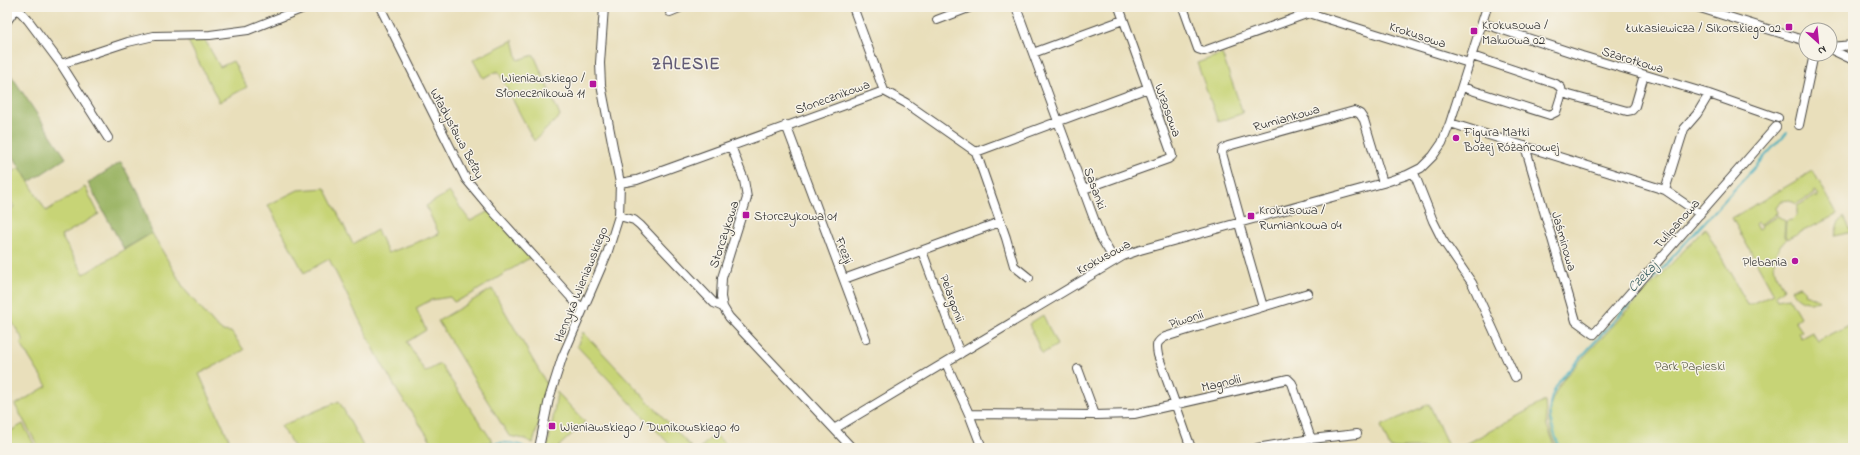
<svg xmlns="http://www.w3.org/2000/svg" width="1860" height="455" font-family="'Indie Flower',sans-serif">
<style>
.green{fill:#c7d476;stroke:#798050}
.forest{fill:#9db667;stroke:#647049}
.lines{fill:none;stroke-linecap:round;stroke-linejoin:round}
.stream{stroke:#3dacbb;stroke-width:2}
.minor-casing{stroke:#484641;stroke-width:10}
.minor{stroke:#fff;stroke-width:8}
.poi-dot{fill:#b5179e;stroke:#f7f3e8;stroke-width:1.5}
.labels{text-anchor:middle;stroke-width:3;stroke-linejoin:round;paint-order:stroke}
.poi-label{font-size:13px;fill:#2b2b2b;stroke:#f7f3e8;text-anchor:start}
.street-label{font-size:13px;fill:#2b2b2b;stroke:#f7f3e8}
.park-label{font-size:13px;fill:#52553e;stroke:#f7f3e8}
.water-label{font-size:14px;font-style:italic;fill:#31585d;stroke:#f7f3e8}
.district-label{font-size:17px;font-weight:bold;letter-spacing:1px;fill:#625c75;stroke:#f7f3e8}
</style>
<rect width="100%" height="100%" fill="#f7f3e8"/>
<filter id="ink" filterUnits="userSpaceOnUse"><feTurbulence type="fractalNoise" baseFrequency=".025" numOctaves="2"/><feDisplacementMap in="SourceGraphic" scale="8" xChannelSelector="R" yChannelSelector="G"/><feConvolveMatrix kernelMatrix="1 2 1 2 8 2 1 2 1" color-interpolation-filters="sRGB"/></filter>
<filter id="wash" filterUnits="userSpaceOnUse"><feTurbulence type="fractalNoise" baseFrequency=".012" numOctaves="4" result="noise"/><feDisplacementMap in="SourceGraphic" scale="16" xChannelSelector="R" yChannelSelector="G"/><feGaussianBlur stdDeviation="0.9" result="paint"/><feColorMatrix in="noise" values="0 0 0 0 0 0 0 0 0 0 0 0 0 0 0 0 0 1.4 0 .05"/><feComposite in="paint" operator="in"/></filter>
<g filter="url(#wash)">
<rect width="100%" height="100%" fill="#e9dfbb"/>
<path class="green" d="M 186,37 L 204,38 L 220,67 L 233,61 L 247,87 L 219,102 Z
M 513,40 L 518,60 L 534,55 L 560,116 L 534,141 L 498,71 L 483,78 L 473,60 Z
M 1222,54 L 1243,113 L 1218,122 L 1197,63 Z
M 20,167 L 46,211 L 85,187 L 99,214 L 61,236 L 84,274 L 152,233 L 185,290 L 214,324 L 222,331 L 231,332 L 244,350 L 199,374 L 233,448 L 39,448 L 15,405 L 47,386 L 20,343 L 24,341 L 7,314 L 7,212 L 14,207 L 7,196 L 7,176 Z
M 1813,171 L 1837,213 L 1836,215 L 1787,239 L 1785,236 L 1786,221 L 1792,220 L 1797,215 L 1797,206 L 1815,196 L 1816,198 L 1818,197 L 1815,191 L 1813,192 L 1814,194 L 1796,204 L 1790,200 L 1781,201 L 1776,208 L 1777,214 L 1759,225 L 1757,222 L 1755,224 L 1758,230 L 1761,228 L 1760,226 L 1778,216 L 1785,221 L 1784,236 L 1786,240 C 1769,256 1772,271 1784,289 L 1775,296 L 1777,300 L 1789,298 L 1800,317 L 1795,321 L 1802,331 L 1798,333 L 1801,338 L 1812,332 L 1818,341 L 1853,323 L 1853,448 L 1558,448 C 1543,418 1547,406 1564,378 L 1705,228 L 1748,305 L 1774,294 L 1732,218 Z
M 325,188 L 353,244 L 377,230 L 388,253 L 439,234 L 426,206 L 449,192 L 470,221 L 489,211 L 531,257 L 470,295 L 454,302 L 450,297 L 431,300 L 416,308 L 426,330 L 407,342 L 425,372 L 440,364 L 493,442 L 436,448 L 399,394 L 378,357 L 329,259 L 304,273 L 268,205 L 298,190 Z
M 1844,217 L 1852,232 L 1834,236 L 1838,224 Z
M 1800,286 L 1805,291 L 1804,294 L 1816,298 L 1819,301 C 1806,304 1798,301 1791,290 Z
M 492,289 L 549,388 L 533,443 L 525,439 L 509,436 L 438,321 Z
M 1043,315 L 1057,345 L 1042,354 L 1029,324 Z
M 583,332 L 692,448 L 673,448 L 577,346 Z
M 557,392 L 585,422 L 559,446 L 560,448 L 547,448 L 553,419 Z
M 339,401 L 364,448 L 295,448 L 281,426 Z
M 1545,401 L 1547,426 L 1556,448 L 1459,448 Z
M 1429,404 L 1449,448 L 1390,448 L 1381,426 Z
M 23,424 L 36,448 L 7,448 L 7,433 Z
M 715,434 L 729,448 L 700,448 Z"/>
<path class="forest" d="M 7,69 L 66,158 L 29,182 L 7,146 Z
M 121,162 L 138,194 L 152,233 L 124,249 L 88,183 Z"/>
<g class="lines">
<path class="stream" d="M 456,448 C 475,446 509,437 526,448
M 1290,448 L 1318,444 L 1329,448
M 1560,448 C 1549,421 1543,406 1560,380 L 1787,132"/>
</g>
</g>
<g filter="url(#ink)">
<g class="lines">
<g class="minor-casing">
<path id="minor" d="M 16,7 L 28,20 L 61,64 L 108,138
M 380,7 L 466,179 L 491,209 L 577,304 L 584,308
M 853,7 L 884,91
M 1016,7 L 1101,238 L 1115,261
M 1183,7 L 1198,49 L 1204,51 L 1309,13 L 1469,63
M 1697,7 L 1806,41
M 670,12 L 682,7
M 937,20 L 971,7
M 7,21 L 17,7
M 1482,23 L 1582,56 L 1709,94 L 1778,118
M 1830,47 L 1853,45
M 1830,49 L 1853,60
M 1033,53 L 1123,20
M 1472,56 L 1556,84 L 1561,88 L 1562,93 L 1627,111 L 1632,110 L 1635,106 L 1644,75
M 61,64 L 128,42 L 154,36 L 210,35 L 248,30 L 306,7
M 1462,87 L 1550,115 L 1556,112 L 1562,93
M 1450,123 L 1665,190 L 1700,214
M 786,125 L 866,339
M 1799,125 L 1814,54
M 731,146 L 744,180 L 747,198 L 722,278 L 721,297 L 723,307 L 729,317 L 852,448
M 1525,146 L 1576,321 L 1594,334 L 1776,127
M 976,152 L 1148,88
M 1414,173 L 1433,221 L 1442,239 L 1472,283 L 1515,377
M 620,183 L 637,180 L 884,91 L 906,103 L 976,152 L 1006,238 L 1014,266 L 1029,278
M 1084,189 L 1168,159 L 1172,156 L 1171,152 L 1119,7
M 1665,190 L 1684,129 L 1697,114 L 1709,94
M 619,216 L 634,220 L 640,225 L 714,303 L 723,307
M 922,251 L 960,354
M 844,279 L 1000,222
M 1263,307 L 1240,227 L 1240,218 L 1222,153 L 1223,149 L 1228,146 L 1354,111 L 1360,114 L 1364,120 L 1383,183
M 946,363 L 969,414 L 982,448
M 1078,369 L 1095,415
M 969,414 L 1095,415 L 1134,414 L 1288,379 L 1292,383 L 1311,439
M 834,429 L 1123,256 L 1140,250 L 1383,183 L 1407,175 L 1421,168 L 1433,156 L 1442,143 L 1450,123 L 1487,7
M 539,448 L 549,399 L 562,358 L 607,254 L 619,216 L 620,183 L 601,85 L 600,63 L 604,7
M 1191,448 L 1158,355 C 1156,345 1156,342 1165,337 L 1308,293
M 1257,448 L 1311,439 L 1357,434"/>
</g>
<use href="#minor" class="minor"/>
</g>
</g>
<g class="poi-dot">
<rect x="1785" y="23" width="8" height="8" rx="2"/>
<rect x="1470" y="27" width="8" height="8" rx="2"/>
<rect x="589" y="80" width="8" height="8" rx="2"/>
<circle cx="1456" cy="138" r="4"/>
<rect x="742" y="211" width="8" height="8" rx="2"/>
<rect x="1247" y="212" width="8" height="8" rx="2"/>
<circle cx="1795" cy="261" r="4"/>
<rect x="548" y="422" width="8" height="8" rx="2"/>
</g>
<g class="labels">
<g class="poi-label">
<text x="1482" y="29">Krokusowa /<tspan x="1482" dy="15">Malwowa 02</tspan></text>
<text x="1781" y="32" text-anchor="end">Łukasiewicza / Sikorskiego 02</text>
<text x="585" y="82" text-anchor="end">Wieniawskiego /<tspan x="585" dy="15">Słonecznikowa 11</tspan></text>
<text x="1464" y="136">Figura Matki<tspan x="1464" dy="15">Bożej Różańcowej</tspan></text>
<text x="1259" y="214">Krokusowa /<tspan x="1259" dy="15">Rumiankowa 04</tspan></text>
<text x="754" y="220">Storczykowa 01</text>
<text x="1787" y="266" text-anchor="end">Plebania</text>
<text x="560" y="431">Wieniawskiego / Dunikowskiego 10</text>
</g>
<g class="street-label">
<text transform="translate(1418 34) rotate(18)" y="5">Krokusowa</text>
<text transform="translate(1633 59) rotate(17)" y="5">Szarotkowa</text>
<text transform="translate(832 96) rotate(-20)" y="5">Słonecznikowa</text>
<text transform="translate(1169 110) rotate(70)" y="5">Wrzosowa</text>
<text transform="translate(1286 117) rotate(-16)" y="5">Rumiankowa</text>
<text transform="translate(458 133) rotate(62)" y="5">Władysława Bełzy</text>
<text transform="translate(1096 188) rotate(70)" y="5">Sasanki</text>
<text transform="translate(1676 223) rotate(-48)" y="5">Tulipanowa</text>
<text transform="translate(723 234) rotate(-72)" y="5">Storczykowa</text>
<text transform="translate(1565 241) rotate(74)" y="5">Jaśminowa</text>
<text transform="translate(845 250) rotate(69)" y="5">Frezji</text>
<text transform="translate(1103 256) rotate(-29)" y="5">Krokusowa</text>
<text transform="translate(580 284) rotate(-68)" y="5">Henryka Wieniawskiego</text>
<text transform="translate(953 298) rotate(70)" y="5">Pelargonii</text>
<text transform="translate(1186 318) rotate(-17)" y="5">Piwonii</text>
<text transform="translate(1221 382) rotate(-13)" y="5">Magnolii</text>
</g>
<g class="park-label">
<text x="1690" y="370">Park Papieski</text>
</g>
<g class="water-label">
<text transform="translate(1642 276) rotate(-47)" y="5">Czekaj</text>
</g>
<g class="district-label">
<text x="686" y="69">ZALESIE</text>
</g>
</g>
<rect width="1860" height="455" fill="none" stroke="#f7f3e8" stroke-width="24"/>
<g transform="translate(1818 42) rotate(153)"><circle r="19" fill="#f7f3e8" stroke="#a5a39c"/>
<path d="M0-3L7 15L0 10L-7 15Z" fill="#b5179e"/>
<text y="-6" font-size="11" font-weight="bold" text-anchor="middle" fill="#2b2b2b">N</text>
</g>
</svg>
